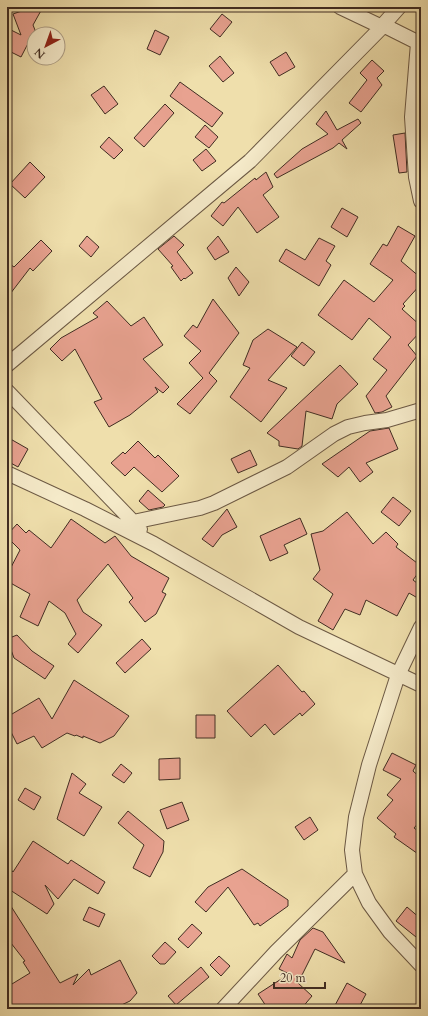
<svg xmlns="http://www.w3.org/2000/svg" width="428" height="1016" font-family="Cardo,serif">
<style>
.building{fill:#e8a290;stroke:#402c22}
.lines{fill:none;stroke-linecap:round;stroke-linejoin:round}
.street-casing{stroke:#6c5944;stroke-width:16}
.street{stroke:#f5eac9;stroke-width:14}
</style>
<rect width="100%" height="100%" fill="#efdfac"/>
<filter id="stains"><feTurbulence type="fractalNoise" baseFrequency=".005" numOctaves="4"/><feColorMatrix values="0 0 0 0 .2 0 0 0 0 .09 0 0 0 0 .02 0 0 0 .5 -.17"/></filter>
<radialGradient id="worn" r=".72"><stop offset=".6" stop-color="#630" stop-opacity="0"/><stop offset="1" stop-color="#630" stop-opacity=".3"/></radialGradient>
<path class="building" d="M 33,7 L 43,7 L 33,25 L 35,30 L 21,57 L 7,50 L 7,28 L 21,35 L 13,14 Z
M 222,14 L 232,22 L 220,37 L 210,29 Z
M 155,30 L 169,37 L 160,55 L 147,49 Z
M 286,52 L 295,67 L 279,76 L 270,62 Z
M 220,56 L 234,73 L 223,82 L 209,66 Z
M 372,60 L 384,71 L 377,78 L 382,85 L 361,112 L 349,103 L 367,80 L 360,73 Z
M 180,82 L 223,113 L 212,127 L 170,96 Z
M 104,86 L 118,104 L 105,114 L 91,95 Z
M 165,104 L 174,113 L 144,147 L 134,138 Z
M 326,111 L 337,130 L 358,119 L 361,123 L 342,140 L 347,149 L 339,143 L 333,148 L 277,178 L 274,174 L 302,149 L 328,134 L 316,124 Z
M 205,125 L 218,137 L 209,148 L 195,137 Z
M 405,133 L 407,172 L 399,173 L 393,135 Z
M 109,137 L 123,150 L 114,159 L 100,147 Z
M 206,149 L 216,161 L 202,171 L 193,160 Z
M 30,162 L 45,177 L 25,198 L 10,184 Z
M 266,172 L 273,187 L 263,195 L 279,217 L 257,233 L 238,207 L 223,226 L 211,216 L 222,202 L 224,203 L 255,178 L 256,180 Z
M 342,208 L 358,217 L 347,237 L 331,227 Z
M 398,226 L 415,236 L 401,261 L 421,278 L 421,284 L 403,304 L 405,306 L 402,309 L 421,326 L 421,331 L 408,345 L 417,356 L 386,396 L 392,407 L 382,412 L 375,413 L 366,396 L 387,370 L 373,359 L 391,337 L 369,318 L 352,340 L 318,315 L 344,280 L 374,302 L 393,280 L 370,264 L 383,244 L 387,246 Z
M 87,236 L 99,247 L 91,257 L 79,246 Z
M 174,236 L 184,245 L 177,252 L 193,273 L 185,279 L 184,278 L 181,281 L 171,267 L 173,266 L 158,249 Z
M 218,236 L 229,252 L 215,260 L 207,248 Z
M 319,238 L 335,246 L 326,261 L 331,265 L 319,286 L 279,261 L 286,249 L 305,260 Z
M 41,240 L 52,251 L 33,271 L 30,268 L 7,298 L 7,262 L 14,267 Z
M 236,267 L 249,282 L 239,296 L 228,278 Z
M 213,299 L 239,333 L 209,373 L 217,381 L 190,414 L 177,404 L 203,378 L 189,363 L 201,351 L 184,336 L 193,325 L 197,328 Z
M 107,301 L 131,326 L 144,317 L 163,345 L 143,359 L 169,387 L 163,393 L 155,387 L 158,392 L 130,415 L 109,427 L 94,402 L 102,399 L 75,349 L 62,361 L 50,349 L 61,338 L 98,317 L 93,313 Z
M 268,329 L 297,347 L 268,380 L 287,388 L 261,422 L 230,397 L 250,368 L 243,365 L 253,340 Z
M 302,342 L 315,352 L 304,366 L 291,356 Z
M 340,365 L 358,384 L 337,404 L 332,419 L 306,411 L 302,446 L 298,449 L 279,446 L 279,441 L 267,433 Z
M 389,428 L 398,449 L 366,463 L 373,472 L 360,482 L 349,467 L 338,477 L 322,464 L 370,431 Z
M 7,437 L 28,449 L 18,467 L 7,461 Z
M 138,441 L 155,458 L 158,455 L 179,476 L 162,492 L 134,467 L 125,476 L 111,463 L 123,452 L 125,454 Z
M 250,450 L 257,465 L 238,473 L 231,459 Z
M 148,490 L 165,505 L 163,507 L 149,510 L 139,501 Z
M 393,497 L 411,511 L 399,526 L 381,512 Z
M 227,509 L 237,527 L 222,535 L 213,547 L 202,539 Z
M 347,512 L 373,544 L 386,532 L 398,544 L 396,547 L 421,566 L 421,569 L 413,580 L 421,586 L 421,600 L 409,593 L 397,616 L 366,600 L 360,615 L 345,609 L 333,630 L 318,621 L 333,594 L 313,579 L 320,570 L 311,534 L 323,531 Z
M 300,518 L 307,534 L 284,545 L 288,553 L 270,561 L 260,536 Z
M 71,519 L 105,543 L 115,536 L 131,556 L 169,578 L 162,592 L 166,594 L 156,614 L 145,622 L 129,602 L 133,598 L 108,564 L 77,600 L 83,612 L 102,625 L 78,653 L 68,644 L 76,634 L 65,613 L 49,601 L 38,626 L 20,617 L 30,594 L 7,581 L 7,575 L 20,550 L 7,537 L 7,535 L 17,524 L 26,533 L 29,530 L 51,548 Z
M 17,635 L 32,651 L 54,666 L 45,679 L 14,658 L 7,639 Z
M 142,639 L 151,649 L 125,673 L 116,663 Z
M 278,665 L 302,692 L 304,691 L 315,704 L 302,716 L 300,713 L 274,735 L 265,724 L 251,737 L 227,711 Z
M 74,680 L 129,716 L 114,736 L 100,743 L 83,736 L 83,738 L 76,735 L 75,736 L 67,733 L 42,748 L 34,736 L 17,744 L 7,724 L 7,717 L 39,698 L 52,719 Z
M 196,715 L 215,715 L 215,738 L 196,738 Z
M 392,753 L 416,765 L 413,771 L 421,778 L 421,820 L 414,828 L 421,833 L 421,856 L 394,837 L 396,834 L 377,818 L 393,800 L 387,795 L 401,779 L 383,770 Z
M 180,758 L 180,779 L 159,780 L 159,759 Z
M 121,764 L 132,773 L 124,783 L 112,775 Z
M 72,773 L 86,784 L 79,793 L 102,807 L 84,836 L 57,819 Z
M 25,788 L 41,797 L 34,810 L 18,800 Z
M 182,802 L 189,820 L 167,829 L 160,810 Z
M 128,811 L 164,841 L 163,852 L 150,877 L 133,868 L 144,845 L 118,823 Z
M 310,817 L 318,830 L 304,840 L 295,827 Z
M 33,841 L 68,864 L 71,860 L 105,882 L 98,894 L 74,879 L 58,899 L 45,885 L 54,904 L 47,914 L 7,888 L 7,865 L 13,872 Z
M 242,869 L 288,900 L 288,906 L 260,926 L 258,923 L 254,925 L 228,887 L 206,912 L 195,902 L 208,887 Z
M 7,900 L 60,983 L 78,974 L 73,985 L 89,969 L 91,975 L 120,960 L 137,993 L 130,1001 L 113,1009 L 14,1009 L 7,997 L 7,987 L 30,973 L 23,962 L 25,961 L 7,938 Z
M 89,907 L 105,914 L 99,927 L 83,920 Z
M 407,907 L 421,919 L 421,941 L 396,921 Z
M 192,924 L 202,933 L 188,948 L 178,939 Z
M 313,928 L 323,932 L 345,963 L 315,949 L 298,983 L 312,996 L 301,1009 L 268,1009 L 258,994 L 289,974 L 279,969 L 287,954 L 292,958 L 300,940 Z
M 165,942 L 176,952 L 165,964 L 160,964 L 152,956 Z
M 219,956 L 230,966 L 221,976 L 210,965 Z
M 201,967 L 209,977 L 176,1005 L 168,996 Z
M 347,983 L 366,994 L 358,1009 L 333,1009 Z"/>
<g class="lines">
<g class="street-casing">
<path id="street" d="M 340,7 L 382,27 L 383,25 L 421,44
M 383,25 L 399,7
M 418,43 L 412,117 L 416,177 L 421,201
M 7,365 L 250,161 L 382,27
M 7,391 L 140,529
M 7,473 L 85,509 L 154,544 L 299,627 L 421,685
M 133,522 L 200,508 L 214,503 L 287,467 L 334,434 L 348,427 L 365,423 L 387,420 L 421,410
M 421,627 L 398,675 L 369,765 L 356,817 L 352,850 L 355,874 L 369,903 L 390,932 L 421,965
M 223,1009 L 276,952 L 355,874"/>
</g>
<use href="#street" class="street"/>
</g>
<rect width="428" height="1016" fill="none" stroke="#efdfac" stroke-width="24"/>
<rect x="8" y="8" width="412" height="1000" fill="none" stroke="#402c22" stroke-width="2"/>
<rect x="12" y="12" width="404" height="992" fill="none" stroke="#402c22"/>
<g transform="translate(46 46) rotate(221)"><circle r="19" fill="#f5eac9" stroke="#ad9e86"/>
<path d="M0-3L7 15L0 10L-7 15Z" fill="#8f2418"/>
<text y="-6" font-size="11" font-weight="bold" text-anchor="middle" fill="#402c22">N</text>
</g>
<path d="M274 982v6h51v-6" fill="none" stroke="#402c22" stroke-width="2"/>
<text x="280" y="982" font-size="12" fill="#402c22" stroke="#f5eac9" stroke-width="3" paint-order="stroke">20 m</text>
<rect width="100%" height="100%" filter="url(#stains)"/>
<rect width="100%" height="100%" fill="url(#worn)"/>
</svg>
